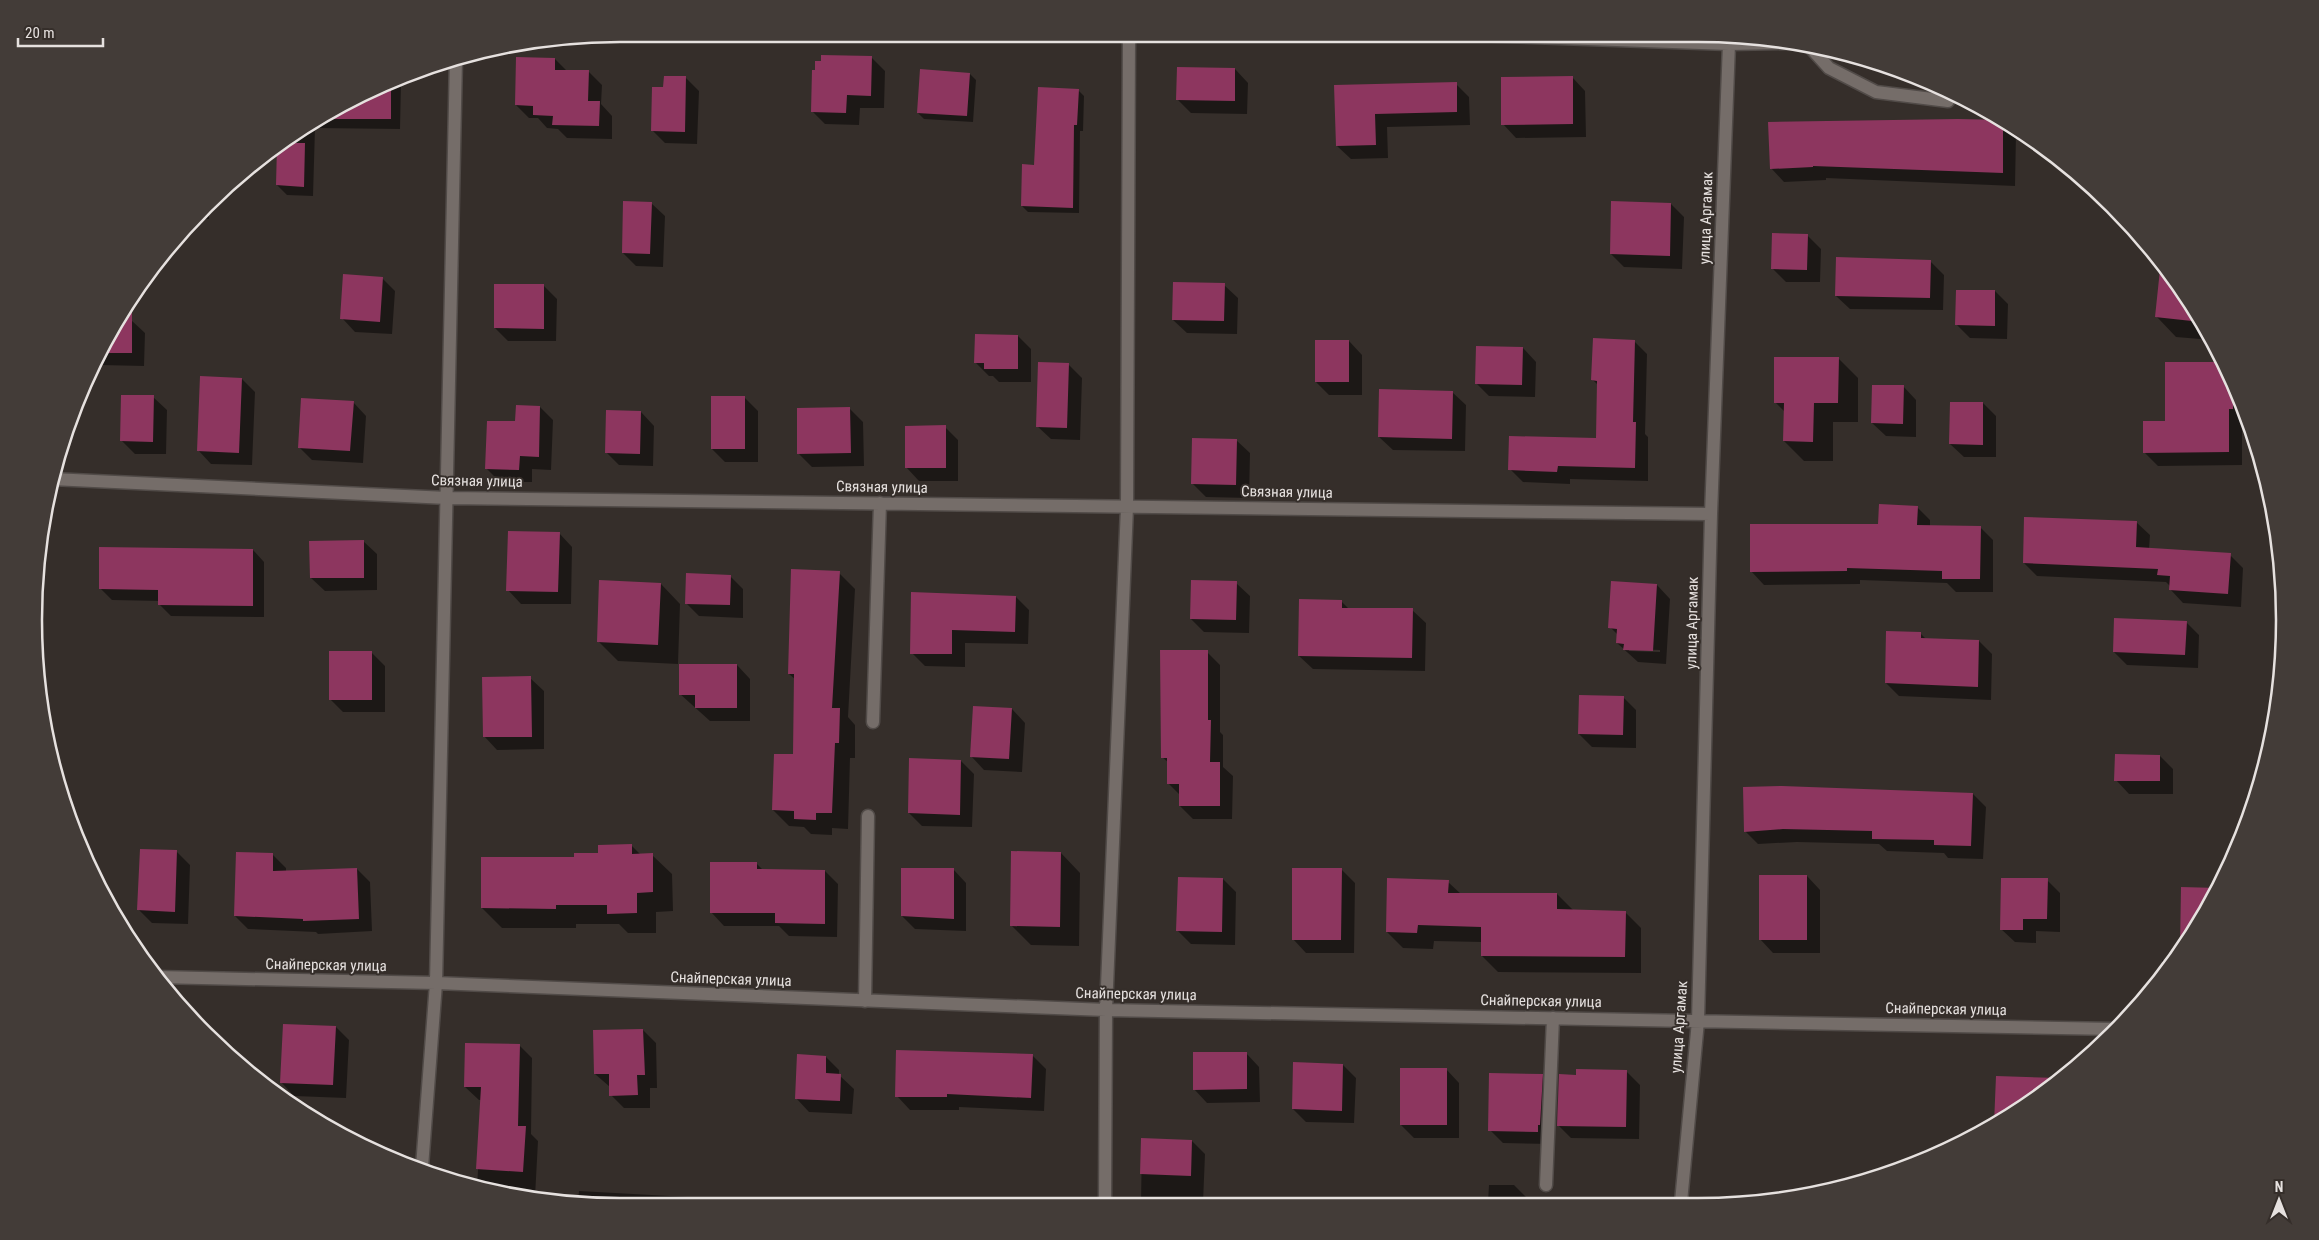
<svg xmlns="http://www.w3.org/2000/svg" width="2319" height="1240" font-family="'Roboto Condensed',sans-serif">
<style>
.shadow{fill:#0007;fill-rule:evenodd}
.building{fill:#8d365f}
.lines{fill:none;stroke-linecap:round;stroke-linejoin:round}
.minor-casing{stroke:#514b48;stroke-width:15}
.minor{stroke:#756d69;stroke-width:12}
.labels{text-anchor:middle;stroke-width:4;stroke-linejoin:round;paint-order:stroke}
.street-label{font-size:15px;fill:#e6e1df;stroke:#352e2a}
.rim{fill:none;stroke:#e6e1df;stroke-width:2.5}
</style>
<rect width="100%" height="100%" fill="#352e2a"/>
<path class="shadow" d="M 872,58 L 885,71 L 884,108 L 860,108 L 859,125 L 825,124 L 812,111 Z
M 555,59 L 567,71 L 589,72 L 602,85 L 601,104 L 612,116 L 612,139 L 567,138 L 558,129 L 547,128 L 538,118 L 529,118 L 516,105 Z
M 1235,69 L 1248,83 L 1247,114 L 1191,113 L 1178,100 Z
M 970,74 L 976,80 L 973,122 L 924,119 L 918,113 Z
M 685,77 L 699,91 L 697,144 L 665,143 L 652,130 L 665,88 Z
M 1572,77 L 1585,91 L 1586,137 L 1516,138 L 1503,124 Z
M 399,80 L 401,82 L 400,129 L 315,128 L 313,196 L 287,195 L 277,185 L 278,145 L 327,112 Z
M 1456,84 L 1469,97 L 1470,125 L 1387,127 L 1388,158 L 1351,159 L 1337,146 L 1336,86 Z
M 1078,90 L 1084,96 L 1083,131 L 1080,131 L 1079,213 L 1028,212 L 1022,206 L 1035,166 Z
M 2003,121 L 2016,134 L 2015,186 L 1826,178 L 1826,180 L 1784,182 L 1771,168 Z
M 651,203 L 665,216 L 663,267 L 636,266 L 623,253 Z
M 1671,204 L 1684,217 L 1682,269 L 1624,267 L 1611,254 Z
M 209,205 L 209,219 L 194,219 Z
M 1807,235 L 1821,249 L 1820,282 L 1786,282 L 1773,269 Z
M 1930,261 L 1944,275 L 1943,310 L 1850,309 L 1836,296 Z
M 2162,261 L 2164,263 L 2212,340 L 2176,337 L 2157,317 Z
M 382,278 L 395,291 L 392,334 L 355,332 L 342,318 Z
M 1224,285 L 1238,298 L 1237,334 L 1187,333 L 1173,320 Z
M 544,286 L 557,299 L 556,341 L 508,341 L 495,328 Z
M 1995,291 L 2008,304 L 2007,339 L 1970,338 L 1957,325 Z
M 119,320 L 131,320 L 145,333 L 144,366 L 100,365 L 97,362 Z
M 1018,336 L 1031,349 L 1031,382 L 999,382 L 993,376 L 989,376 L 976,363 Z
M 1349,341 L 1362,355 L 1362,395 L 1329,395 L 1316,382 Z
M 1634,341 L 1647,354 L 1645,434 L 1648,437 L 1648,481 L 1570,479 L 1570,484 L 1523,482 L 1510,469 L 1597,439 L 1598,385 L 1593,380 Z
M 1523,348 L 1536,362 L 1535,397 L 1489,396 L 1476,383 Z
M 1838,358 L 1858,378 L 1858,422 L 1833,422 L 1833,461 L 1804,461 L 1784,441 L 1785,412 L 1775,402 Z
M 2226,363 L 2246,417 L 2246,422 L 2242,422 L 2242,465 L 2158,466 L 2145,453 L 2167,422 L 2166,364 Z
M 1069,365 L 1082,378 L 1080,440 L 1051,439 L 1037,426 Z
M 242,379 L 255,392 L 252,465 L 211,464 L 198,450 Z
M 1903,386 L 1916,400 L 1916,437 L 1886,436 L 1872,423 Z
M 1452,392 L 1466,405 L 1465,451 L 1393,450 L 1379,437 Z
M 153,397 L 167,410 L 166,454 L 135,454 L 121,440 Z
M 745,398 L 758,411 L 758,462 L 725,462 L 712,449 Z
M 353,402 L 366,416 L 363,463 L 312,460 L 299,447 Z
M 1983,403 L 1996,416 L 1996,457 L 1964,457 L 1950,444 Z
M 540,407 L 553,420 L 551,470 L 532,469 L 532,482 L 500,482 L 486,468 L 516,423 Z
M 850,409 L 863,422 L 864,466 L 812,467 L 799,454 Z
M 641,412 L 654,426 L 653,466 L 619,465 L 606,452 Z
M 945,427 L 958,440 L 958,481 L 919,481 L 906,467 Z
M 67,430 L 67,451 L 60,451 Z
M 1236,440 L 1250,453 L 1249,498 L 1206,497 L 1192,483 Z
M 1917,507 L 1930,520 L 1930,527 L 1980,527 L 1993,540 L 1993,592 L 1956,592 L 1947,583 L 1860,580 L 1860,584 L 1764,585 L 1751,571 L 1879,525 Z
M 2136,522 L 2150,535 L 2149,549 L 2230,555 L 2243,568 L 2241,607 L 2183,603 L 2170,589 L 2170,586 L 2166,582 L 2037,576 L 2024,563 Z
M 559,533 L 572,547 L 571,604 L 521,604 L 508,590 Z
M 363,541 L 377,554 L 377,590 L 325,591 L 311,578 Z
M 253,550 L 264,562 L 264,617 L 171,616 L 160,605 L 160,601 L 112,600 L 100,588 Z
M 839,573 L 855,589 L 848,717 L 855,725 L 855,758 L 850,758 L 848,829 L 832,828 L 832,835 L 811,834 L 804,827 L 789,826 L 773,810 L 794,756 L 796,680 L 789,674 Z
M 730,576 L 743,589 L 743,618 L 699,616 L 686,603 Z
M 1236,583 L 1250,596 L 1249,633 L 1204,632 L 1191,619 Z
M 661,584 L 680,604 L 678,664 L 618,661 L 598,641 Z
M 1657,585 L 1670,599 L 1666,664 L 1638,662 L 1617,643 L 1618,635 L 1610,627 ZM 1629,649 L 1660,650 L 1660,652 L 1629,651 Z
M 912,593 L 1016,597 L 1029,610 L 1028,644 L 965,643 L 965,667 L 925,666 L 912,653 Z
M 1342,602 L 1349,609 L 1412,610 L 1426,623 L 1425,671 L 1313,669 L 1299,656 Z
M 2186,622 L 2199,635 L 2198,668 L 2127,665 L 2114,652 Z
M 1920,633 L 1927,640 L 1979,641 L 1992,654 L 1991,700 L 1899,696 L 1886,683 Z
M 1207,652 L 1220,665 L 1220,732 L 1223,735 L 1223,767 L 1233,776 L 1232,819 L 1193,819 L 1180,806 L 1180,795 L 1168,783 L 1169,763 L 1162,757 Z
M 372,653 L 385,666 L 385,712 L 343,712 L 330,699 Z
M 737,665 L 750,679 L 750,721 L 710,721 L 680,694 Z
M 530,678 L 544,691 L 544,749 L 497,750 L 484,736 Z
M 1623,697 L 1636,710 L 1636,748 L 1592,747 L 1579,734 Z
M 1012,709 L 1025,723 L 1022,772 L 984,770 L 971,756 Z
M 2160,756 L 2173,769 L 2173,794 L 2129,794 L 2116,780 Z
M 961,761 L 974,774 L 972,827 L 922,826 L 909,813 Z
M 1973,794 L 1986,807 L 1983,859 L 1948,858 L 1944,853 L 1887,851 L 1879,844 L 1797,842 L 1758,844 L 1745,831 Z
M 77,840 L 90,853 L 90,866 L 78,845 Z
M 632,846 L 641,855 L 652,855 L 672,874 L 673,911 L 656,912 L 656,933 L 628,933 L 619,924 L 576,924 L 576,928 L 502,928 L 482,908 L 575,859 Z
M 176,851 L 190,865 L 188,924 L 152,923 L 139,910 Z
M 1061,853 L 1080,873 L 1079,946 L 1031,945 L 1011,925 Z
M 273,855 L 286,868 L 286,872 L 357,869 L 370,882 L 372,931 L 318,934 L 316,932 L 248,929 L 235,916 Z
M 757,864 L 763,870 L 825,871 L 838,884 L 837,937 L 789,936 L 779,926 L 724,926 L 711,912 Z
M 953,869 L 966,883 L 966,931 L 915,929 L 902,916 Z
M 1341,869 L 1355,883 L 1354,953 L 1306,953 L 1293,939 Z
M 1807,876 L 1820,890 L 1820,953 L 1773,953 L 1760,939 Z
M 1223,879 L 1236,892 L 1235,945 L 1191,944 L 1177,930 Z
M 2047,880 L 2060,893 L 2060,932 L 2036,931 L 2036,943 L 2015,942 L 2001,929 Z
M 1448,882 L 1461,894 L 1557,894 L 1574,911 L 1625,912 L 1641,928 L 1641,973 L 1498,972 L 1482,956 L 1482,942 L 1434,941 L 1433,949 L 1403,948 L 1387,932 Z
M 2162,960 L 2173,960 L 2162,975 Z
M 336,1027 L 349,1040 L 346,1098 L 294,1096 L 281,1082 Z
M 643,1030 L 656,1043 L 657,1088 L 650,1088 L 650,1108 L 624,1108 L 611,1095 L 610,1087 L 595,1074 Z
M 519,1045 L 532,1058 L 531,1134 L 538,1141 L 535,1197 L 477,1188 L 482,1100 L 479,1100 L 465,1087 Z
M 1246,1053 L 1259,1067 L 1260,1102 L 1207,1103 L 1194,1089 Z
M 1033,1056 L 1046,1069 L 1044,1111 L 959,1107 L 959,1110 L 910,1110 L 897,1096 Z
M 826,1057 L 839,1070 L 839,1075 L 854,1089 L 852,1114 L 809,1112 L 796,1098 Z
M 1343,1065 L 1356,1078 L 1354,1123 L 1306,1122 L 1293,1109 Z
M 1446,1069 L 1459,1083 L 1459,1138 L 1414,1138 L 1401,1125 Z
M 1626,1071 L 1640,1085 L 1639,1139 L 1571,1138 L 1558,1125 L 1577,1076 Z
M 1542,1075 L 1555,1088 L 1550,1144 L 1503,1143 L 1490,1130 Z
M 1142,1139 L 1192,1141 L 1205,1154 L 1203,1203 L 1141,1203 Z
M 1489,1185 L 1514,1185 L 1527,1198 L 1527,1202 L 1488,1202 Z
M 579,1191 L 742,1200 L 747,1204 L 582,1205 L 578,1204 Z"/>
<path class="building" d="M 821,55 L 872,56 L 871,96 L 847,95 L 846,113 L 811,112 L 812,70 L 815,70 L 815,61 L 821,61 Z
M 516,57 L 555,58 L 555,70 L 589,70 L 588,101 L 600,101 L 599,126 L 552,125 L 553,116 L 533,115 L 533,106 L 515,105 Z
M 1177,67 L 1235,68 L 1235,101 L 1176,100 Z
M 920,69 L 970,73 L 967,116 L 917,113 Z
M 664,76 L 686,76 L 685,132 L 651,131 L 652,87 L 663,87 Z
M 1573,76 L 1573,124 L 1501,125 L 1501,77 Z
M 1457,82 L 1457,112 L 1375,114 L 1376,145 L 1336,146 L 1334,85 Z
M 391,83 L 391,119 L 317,119 L 327,112 Z
M 1038,87 L 1079,89 L 1077,125 L 1074,125 L 1073,208 L 1021,206 L 1022,164 L 1034,165 Z
M 1958,119 L 2003,120 L 2003,173 L 1813,166 L 1813,167 L 1770,169 L 1768,122 Z
M 282,143 L 305,143 L 304,187 L 276,185 L 277,146 Z
M 623,201 L 652,202 L 650,254 L 622,253 Z
M 1611,201 L 1671,203 L 1670,256 L 1610,254 Z
M 1772,233 L 1808,234 L 1807,270 L 1771,269 Z
M 1836,257 L 1931,260 L 1930,298 L 1835,296 Z
M 2161,260 L 2164,263 L 2201,322 L 2155,317 Z
M 343,274 L 383,277 L 380,322 L 340,319 Z
M 1173,282 L 1225,283 L 1224,321 L 1172,320 Z
M 494,284 L 544,284 L 544,329 L 494,328 Z
M 1956,290 L 1995,290 L 1995,326 L 1955,325 Z
M 132,295 L 132,353 L 101,353 L 106,345 Z
M 975,334 L 1018,335 L 1018,369 L 984,369 L 984,363 L 974,363 Z
M 1593,338 L 1635,340 L 1633,422 L 1636,422 L 1635,468 L 1558,466 L 1557,472 L 1508,470 L 1509,436 L 1596,438 L 1597,381 L 1591,380 Z
M 1315,340 L 1349,340 L 1349,382 L 1315,382 Z
M 1476,346 L 1523,347 L 1522,385 L 1475,384 Z
M 1774,357 L 1839,357 L 1838,403 L 1814,403 L 1813,442 L 1783,441 L 1784,403 L 1774,403 Z
M 1038,362 L 1069,363 L 1067,428 L 1036,427 Z
M 2165,362 L 2225,362 L 2233,383 L 2233,409 L 2229,409 L 2229,452 L 2143,453 L 2143,421 L 2165,421 Z
M 200,376 L 242,378 L 239,453 L 197,451 Z
M 1872,385 L 1904,385 L 1903,424 L 1871,423 Z
M 1379,389 L 1453,391 L 1452,439 L 1378,437 Z
M 121,395 L 154,395 L 153,442 L 120,441 Z
M 711,396 L 745,396 L 745,449 L 711,449 Z
M 301,398 L 354,401 L 350,451 L 298,448 Z
M 1950,402 L 1983,402 L 1983,445 L 1949,444 Z
M 516,405 L 540,406 L 539,457 L 520,456 L 519,470 L 485,469 L 487,421 L 515,421 Z
M 850,407 L 851,453 L 797,454 L 797,408 Z
M 606,410 L 641,411 L 640,454 L 605,453 Z
M 946,425 L 946,468 L 905,468 L 905,426 Z
M 1192,438 L 1237,439 L 1236,485 L 1191,484 Z
M 1879,504 L 1918,506 L 1917,525 L 1981,526 L 1980,579 L 1942,579 L 1942,571 L 1847,568 L 1847,571 L 1750,572 L 1750,524 L 1878,524 Z
M 2024,517 L 2137,521 L 2136,547 L 2231,553 L 2228,594 L 2169,590 L 2170,576 L 2157,575 L 2158,569 L 2023,563 Z
M 508,531 L 560,532 L 558,592 L 506,591 Z
M 364,540 L 364,578 L 310,578 L 309,541 Z
M 99,547 L 253,549 L 253,606 L 158,605 L 158,590 L 99,589 Z
M 791,569 L 840,571 L 832,708 L 840,708 L 839,743 L 835,743 L 832,813 L 816,813 L 816,820 L 794,819 L 794,811 L 772,810 L 774,754 L 793,754 L 794,674 L 788,674 Z
M 686,573 L 731,575 L 730,605 L 685,604 Z
M 599,580 L 661,583 L 658,645 L 597,642 Z
M 1191,580 L 1237,581 L 1236,620 L 1190,619 Z
M 1611,581 L 1657,584 L 1653,651 L 1623,650 L 1624,644 L 1616,643 L 1617,629 L 1608,628 Z
M 911,592 L 1016,596 L 1015,632 L 952,630 L 952,654 L 910,654 Z
M 1299,599 L 1342,600 L 1342,608 L 1413,608 L 1412,658 L 1298,656 Z
M 2114,618 L 2187,621 L 2185,655 L 2113,652 Z
M 1886,631 L 1921,632 L 1921,638 L 1979,640 L 1978,687 L 1885,683 Z
M 1160,650 L 1208,650 L 1208,720 L 1211,720 L 1210,762 L 1220,762 L 1220,806 L 1179,806 L 1179,784 L 1167,784 L 1167,758 L 1161,758 Z
M 329,651 L 372,651 L 372,700 L 329,700 Z
M 679,664 L 737,664 L 737,708 L 695,708 L 695,695 L 679,695 Z
M 531,676 L 532,737 L 483,737 L 482,677 Z
M 1579,695 L 1624,696 L 1623,735 L 1578,734 Z
M 973,706 L 1012,708 L 1009,759 L 970,757 Z
M 2115,754 L 2160,755 L 2160,781 L 2114,781 Z
M 909,758 L 961,760 L 960,815 L 908,813 Z
M 1782,786 L 1973,793 L 1971,846 L 1934,845 L 1934,840 L 1872,839 L 1872,831 L 1783,829 L 1744,832 L 1743,787 Z
M 632,844 L 632,854 L 653,853 L 653,892 L 637,893 L 637,913 L 607,914 L 607,905 L 556,905 L 556,909 L 481,908 L 481,857 L 574,857 L 574,853 L 598,853 L 598,845 Z
M 140,849 L 177,850 L 175,912 L 137,910 Z
M 1011,851 L 1061,852 L 1060,927 L 1010,926 Z
M 236,852 L 273,853 L 273,871 L 357,868 L 359,919 L 303,921 L 303,919 L 234,916 Z
M 710,862 L 757,862 L 757,869 L 825,870 L 825,924 L 775,923 L 775,913 L 710,913 Z
M 901,868 L 954,868 L 954,919 L 901,916 Z
M 1292,868 L 1342,868 L 1341,940 L 1292,940 Z
M 1759,875 L 1807,875 L 1807,940 L 1759,940 Z
M 1178,877 L 1223,878 L 1222,932 L 1176,931 Z
M 1387,878 L 1449,880 L 1448,893 L 1557,893 L 1557,909 L 1626,911 L 1625,957 L 1481,956 L 1481,927 L 1418,925 L 1417,933 L 1386,932 Z
M 2001,878 L 2048,878 L 2047,919 L 2023,919 L 2023,930 L 2000,930 Z
M 2181,887 L 2218,888 L 2207,913 L 2180,950 Z
M 283,1024 L 336,1026 L 333,1085 L 280,1083 Z
M 643,1029 L 645,1075 L 637,1075 L 638,1095 L 609,1096 L 609,1074 L 594,1074 L 593,1030 Z
M 465,1043 L 520,1044 L 518,1126 L 526,1126 L 523,1172 L 476,1169 L 481,1087 L 464,1087 Z
M 896,1050 L 1033,1054 L 1031,1098 L 947,1094 L 947,1097 L 895,1097 Z
M 1193,1052 L 1247,1052 L 1247,1089 L 1193,1090 Z
M 797,1054 L 826,1056 L 826,1073 L 841,1074 L 840,1101 L 795,1099 Z
M 1293,1062 L 1343,1064 L 1342,1111 L 1292,1109 Z
M 1400,1068 L 1447,1068 L 1447,1125 L 1400,1125 Z
M 1576,1069 L 1627,1070 L 1626,1127 L 1557,1126 L 1559,1074 L 1576,1075 Z
M 1489,1073 L 1543,1074 L 1540,1125 L 1538,1125 L 1538,1132 L 1488,1131 Z
M 1996,1076 L 2058,1078 L 2025,1107 L 1994,1124 Z
M 1141,1138 L 1192,1140 L 1191,1176 L 1140,1174 Z"/>
<g class="lines">
<g class="minor-casing">
<path id="minor" d="M 1477,35 L 1729,44 L 1787,43
M 1810,47 L 1829,68 L 1876,92 L 1948,101
M 52,479 L 447,498 L 1711,514
M 873,722 L 880,503
M 157,977 L 436,983 L 1106,1010 L 2115,1029
M 865,1001 L 868,816
M 422,1167 L 436,983 L 456,58
M 1546,1185 L 1553,1018
M 1681,1202 L 1698,1021 L 1711,514 L 1729,44
M 1105,1203 L 1106,1010 L 1127,507 L 1129,34"/>
</g>
<use href="#minor" class="minor"/>
</g>
<g class="labels">
<g class="street-label">
<text transform="translate(1706 218) rotate(-88)" y="5">улица Аргамак</text>
<text transform="translate(477 481) rotate(1)" y="5">Связная улица</text>
<text transform="translate(882 487) rotate(1)" y="5">Связная улица</text>
<text transform="translate(1287 492) rotate(1)" y="5">Связная улица</text>
<text transform="translate(1692 623) rotate(-89)" y="5">улица Аргамак</text>
<text transform="translate(326 965) rotate(1)" y="5">Снайперская улица</text>
<text transform="translate(731 979) rotate(2)" y="5">Снайперская улица</text>
<text transform="translate(1136 994) rotate(1)" y="5">Снайперская улица</text>
<text transform="translate(1541 1001) rotate(1)" y="5">Снайперская улица</text>
<text transform="translate(1946 1009) rotate(1)" y="5">Снайперская улица</text>
<text transform="translate(1679 1027) rotate(-86)" y="5">улица Аргамак</text>
</g>
</g>
<path d="M0 0H2319V1240H0ZM620 42H1698A578 578 0 0 1 2276 620V620A578 578 0 0 1 1698 1198H620A578 578 0 0 1 42 620V620A578 578 0 0 1 620 42Z" fill="#433c38" fill-rule="evenodd"/>
<path class="rim" d="M620 42H1698A578 578 0 0 1 2276 620V620A578 578 0 0 1 1698 1198H620A578 578 0 0 1 42 620V620A578 578 0 0 1 620 42Z"/>
<g transform="translate(2279 1200)" stroke="#352e2a" stroke-width="4" paint-order="stroke">
<path d="M0-4L9 19L0 12L-9 19Z" fill="#e6e1df"/>
<text y="-8" font-size="14" font-weight="bold" text-anchor="middle" fill="#e6e1df">N</text>
</g>
<path d="M18 38v8h85v-8" fill="none" stroke="#e6e1df" stroke-width="2.5"/>
<text x="25" y="38" font-size="15" fill="#e6e1df" stroke="#352e2a" stroke-width="4" paint-order="stroke">20 m</text>
</svg>
